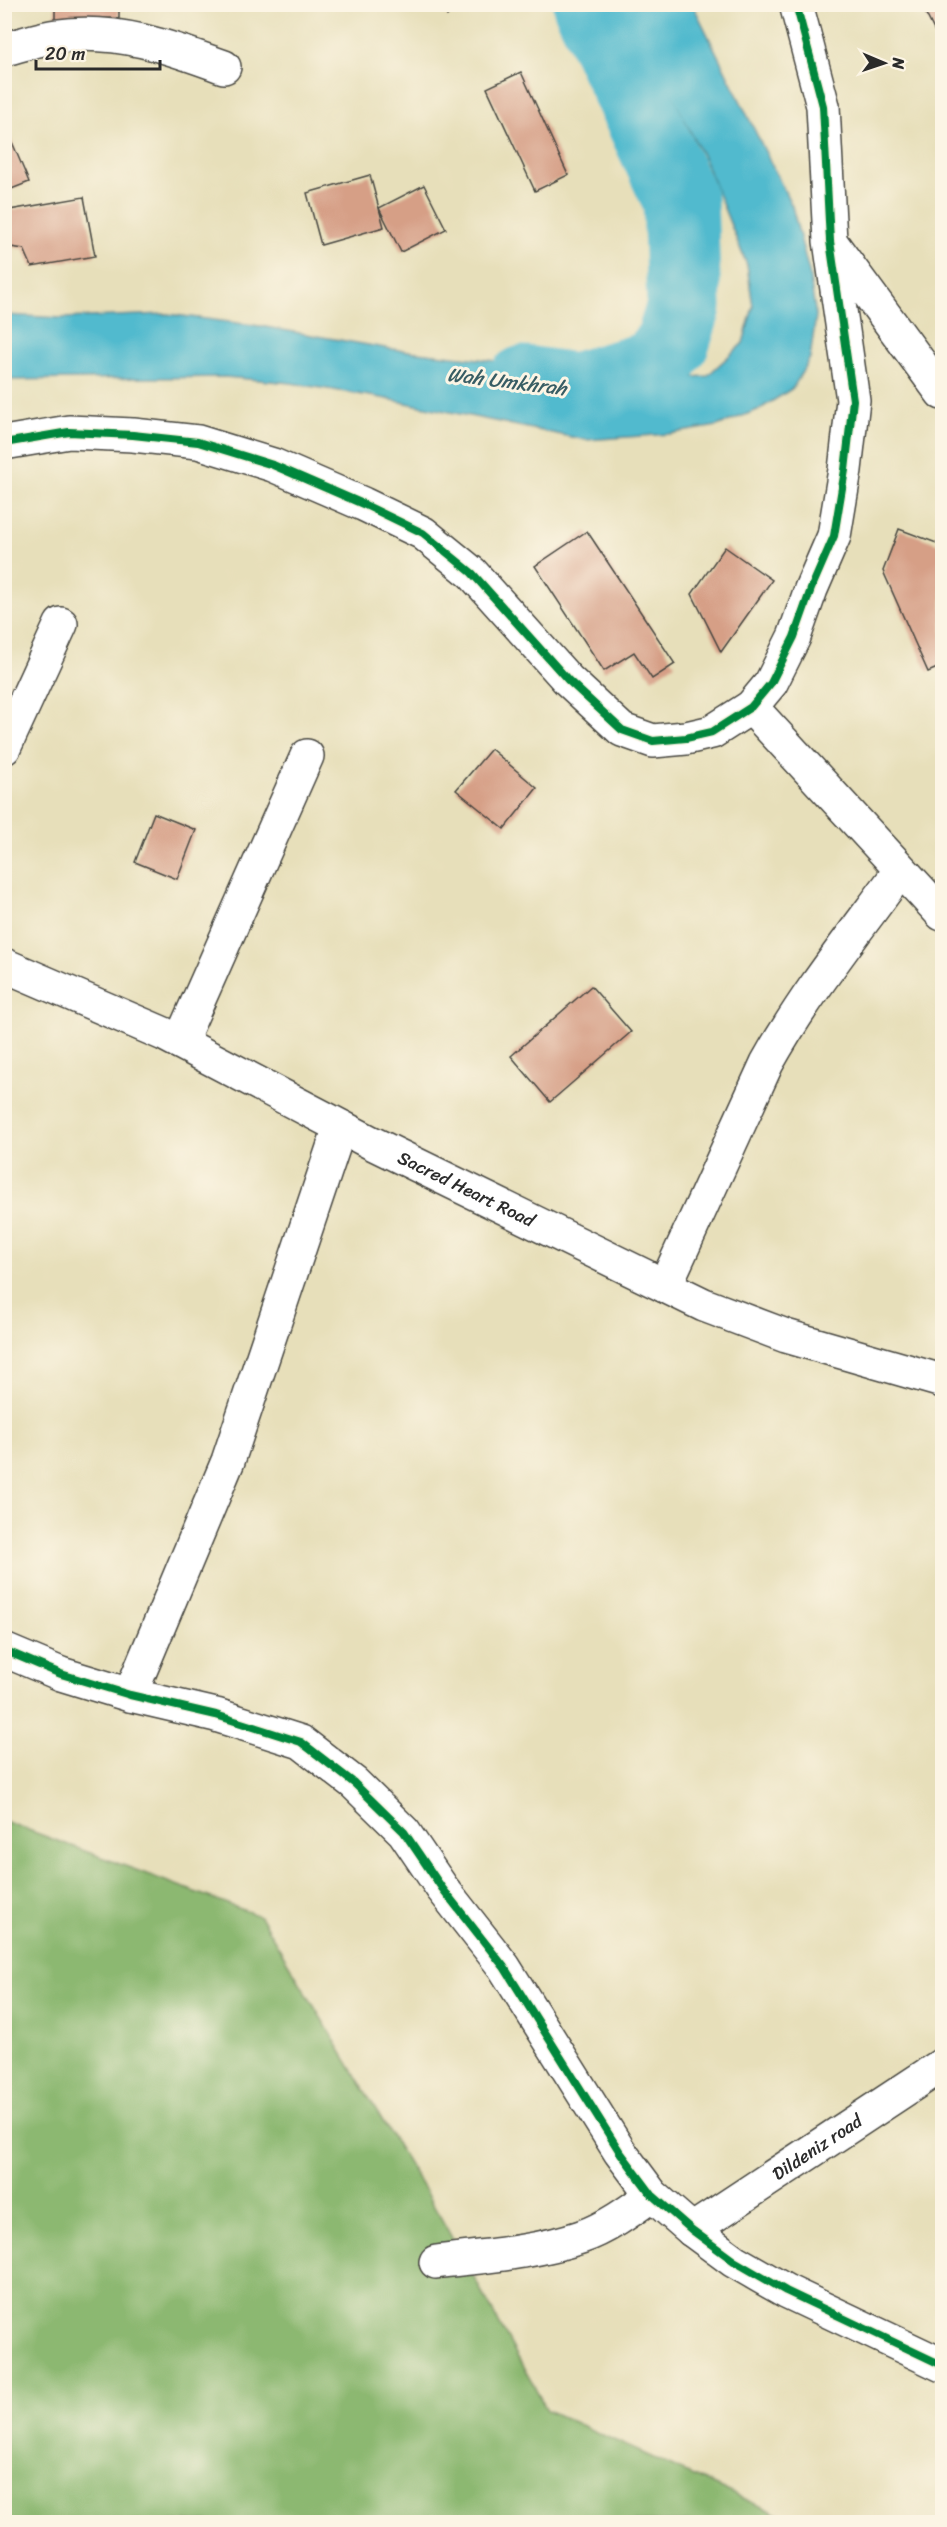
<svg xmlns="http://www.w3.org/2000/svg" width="947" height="2527" font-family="Sriracha,sans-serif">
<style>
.forest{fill:#8cb871;stroke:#5c724e;stroke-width:1.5}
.water{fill:#51bace;stroke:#3e727c;stroke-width:1.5}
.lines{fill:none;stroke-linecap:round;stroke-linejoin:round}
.river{stroke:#51bace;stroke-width:75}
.building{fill:#d69f86}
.minor-casing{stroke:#474640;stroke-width:36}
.minor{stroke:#fff;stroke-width:33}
.cycleway-casing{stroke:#fcf5e5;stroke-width:11}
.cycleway{stroke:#00873e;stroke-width:8}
.labels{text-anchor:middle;stroke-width:6;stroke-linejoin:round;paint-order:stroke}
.street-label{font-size:18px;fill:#2b2b2b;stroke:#fcf5e5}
.water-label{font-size:20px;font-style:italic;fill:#385d64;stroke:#fcf5e5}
</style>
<rect width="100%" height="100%" fill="#fcf5e5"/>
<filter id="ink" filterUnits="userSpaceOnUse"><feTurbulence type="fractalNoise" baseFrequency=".0167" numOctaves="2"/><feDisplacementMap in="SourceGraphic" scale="12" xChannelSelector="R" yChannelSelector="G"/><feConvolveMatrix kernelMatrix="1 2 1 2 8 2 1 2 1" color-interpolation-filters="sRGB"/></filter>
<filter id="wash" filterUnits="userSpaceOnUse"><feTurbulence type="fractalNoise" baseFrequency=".008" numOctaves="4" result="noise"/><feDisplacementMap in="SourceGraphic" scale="24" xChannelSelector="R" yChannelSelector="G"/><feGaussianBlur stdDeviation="1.35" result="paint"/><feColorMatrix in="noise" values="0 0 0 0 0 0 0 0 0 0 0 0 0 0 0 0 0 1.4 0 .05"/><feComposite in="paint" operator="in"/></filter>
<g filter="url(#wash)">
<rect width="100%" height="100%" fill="#e7dfba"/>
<path class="forest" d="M 4,1821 L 260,1916 L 441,2218 L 547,2410 L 795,2522 L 5,2522 Z"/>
<path class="water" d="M 627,5 L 693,5 L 792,206 L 809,272 L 816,316 L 810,358 L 793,388 L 760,409 L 717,426 L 669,434 L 586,440 L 382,398 L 291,383 L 225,377 L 5,380 L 5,315 L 62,318 L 167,314 L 260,326 L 391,349 L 609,374 L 672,378 L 707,376 L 743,343 L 753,307 L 747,265 L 704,159 Z"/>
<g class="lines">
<path class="river" d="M 524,383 L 574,390 L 655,367 L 673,341 L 684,306 L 680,200 L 590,4"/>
</g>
<g id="blocks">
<path class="building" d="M 55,4 L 119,4 L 119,18 L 55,20 Z
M 441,4 L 458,4 L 447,16 Z
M 921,4 L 942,4 L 942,46 Z
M 521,72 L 568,175 L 535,191 L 487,88 Z
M 4,123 L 29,182 L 4,192 Z
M 370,175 L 384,227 L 321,245 L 307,193 Z
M 424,185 L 446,229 L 401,252 L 379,208 Z
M 84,197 L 95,256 L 32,267 L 24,249 L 4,246 L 4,211 Z
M 899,529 L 942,545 L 942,666 L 928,672 L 883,571 Z
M 587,531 L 675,664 L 652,679 L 634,652 L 604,671 L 535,566 Z
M 725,547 L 772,580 L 721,652 L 692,594 Z
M 491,749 L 537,788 L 504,829 L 456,790 Z
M 154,813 L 196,830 L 177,879 L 135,862 Z
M 591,986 L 631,1032 L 550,1102 L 511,1056 Z"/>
</g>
</g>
<g filter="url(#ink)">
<use href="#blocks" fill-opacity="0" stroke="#474640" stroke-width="1.5"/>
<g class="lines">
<g class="minor-casing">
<g id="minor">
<path d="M 4,49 C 22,45 40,38 58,36 C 117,28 170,47 224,67"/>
<path d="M 833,245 L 942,393"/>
<path d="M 4,443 L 69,432 L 133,435 L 198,442 L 273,465 L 363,504 L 423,533 L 472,573 L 568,680 L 622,730 L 653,741 L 686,738 L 712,732 L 751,707 L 771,683 L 794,637 L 811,589 L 834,536 L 845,470 L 853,400 L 830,241 L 823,106 L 796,4"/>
<path d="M 751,707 L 942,914"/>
<path d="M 4,748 L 61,624"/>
<path id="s1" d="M 4,965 L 164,1034 L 370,1142 L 704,1305 L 786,1336 L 942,1381"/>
<path d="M 180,1042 L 307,756"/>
<path d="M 665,1286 L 767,1063 C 805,995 854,934 900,871"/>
<path d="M 4,1650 L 61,1674 L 130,1695 L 216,1715 L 301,1742 L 354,1783 L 404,1832 L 442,1888 L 504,1967 L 620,2152 L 652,2195 L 692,2230 L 734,2261 L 786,2291 L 942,2365"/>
<path d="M 130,1695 L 228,1461 L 340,1127"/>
<path id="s2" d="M 692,2230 L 942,2065"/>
<path d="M 436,2262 C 484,2256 534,2253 581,2237 C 607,2228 630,2211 652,2195"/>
</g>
</g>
<use href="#minor" class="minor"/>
<g class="cycleway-casing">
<path id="cycleway" d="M 4,443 L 69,432 L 133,435 L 198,442 L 273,465 L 363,504 L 423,533 L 472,573 L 568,680 L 622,730 L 653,741 L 686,738 L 712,732 L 751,707 L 771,683 L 794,637 L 811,589 L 834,536 L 845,470 L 853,400 L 830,241 L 823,106 L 796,4
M 4,1650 L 61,1674 L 130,1695 L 216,1715 L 301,1742 L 354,1783 L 404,1832 L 442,1888 L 504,1967 L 620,2152 L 652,2195 L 692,2230 L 734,2261 L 786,2291 L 942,2365"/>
</g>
<use href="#cycleway" class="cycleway"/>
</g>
</g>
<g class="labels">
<g class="street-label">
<text dy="6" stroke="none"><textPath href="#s1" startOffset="514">Sacred Heart Road</textPath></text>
<text dy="6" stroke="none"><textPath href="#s2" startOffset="150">Dildeniz road</textPath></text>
</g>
<g class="water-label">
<text transform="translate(507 381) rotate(7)" y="7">Wah Umkhrah</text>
</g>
</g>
<rect width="947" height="2527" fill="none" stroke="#fcf5e5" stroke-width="24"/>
<g transform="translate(884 63) rotate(92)" stroke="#fcf5e5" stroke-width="4.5" paint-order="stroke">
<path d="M0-4.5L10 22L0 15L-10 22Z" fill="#2b2b2b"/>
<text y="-9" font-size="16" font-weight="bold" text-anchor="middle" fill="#2b2b2b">N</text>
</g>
<path d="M36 60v9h124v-9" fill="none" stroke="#2b2b2b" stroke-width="3"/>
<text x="45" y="60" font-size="18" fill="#2b2b2b" stroke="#fcf5e5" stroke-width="4.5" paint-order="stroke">20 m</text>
</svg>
